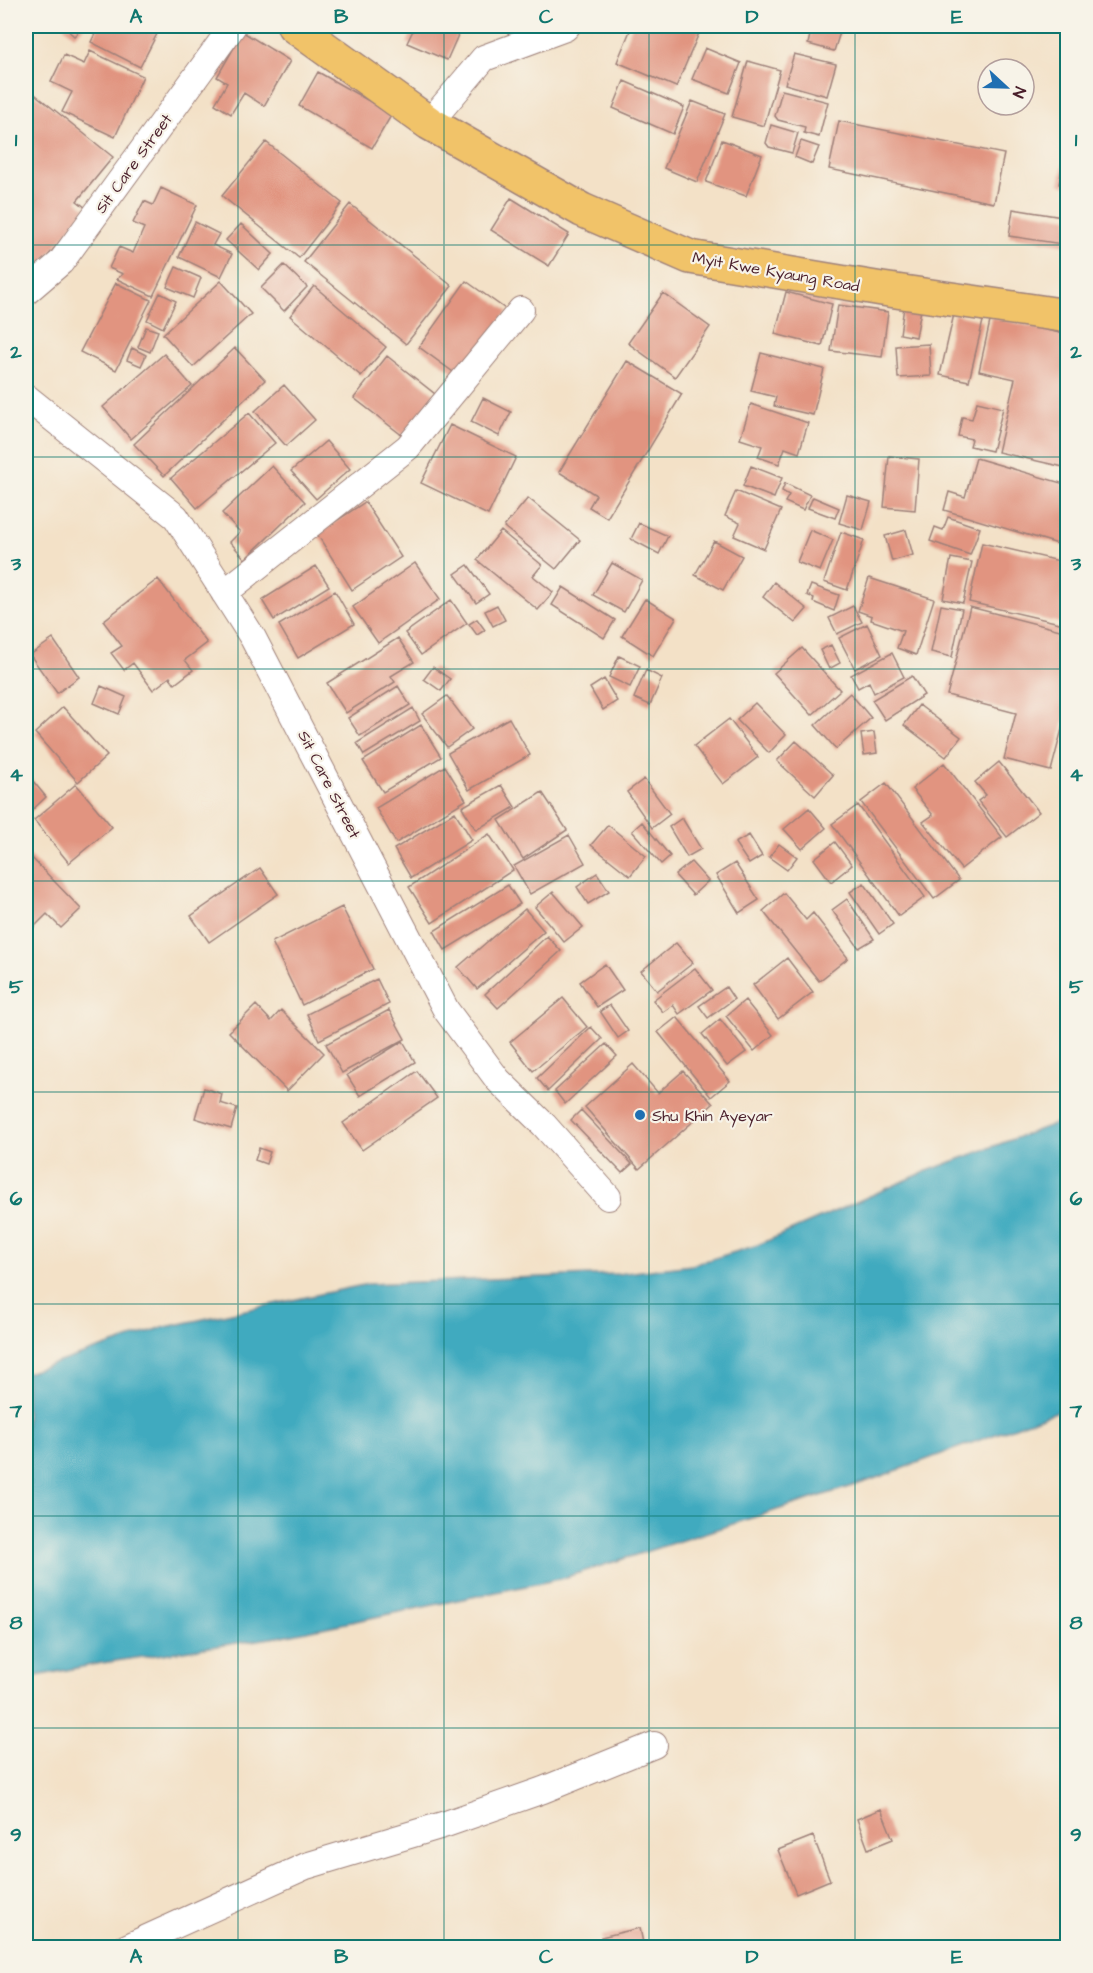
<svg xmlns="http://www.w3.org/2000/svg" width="1093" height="1973" font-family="'Architects Daughter',sans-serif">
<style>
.water{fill:#3faabf;stroke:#446475;stroke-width:1.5}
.building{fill:#e19480}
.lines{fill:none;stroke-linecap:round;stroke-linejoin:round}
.minor-casing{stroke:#9e8079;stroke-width:28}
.primary-casing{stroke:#9e8079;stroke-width:36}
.minor{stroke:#fff;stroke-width:26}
.primary{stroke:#f1c369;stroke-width:33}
.grid{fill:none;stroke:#0f766e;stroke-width:1.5;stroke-opacity:0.55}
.poi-dot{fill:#1f6fb2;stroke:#f7f3e8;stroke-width:2}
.labels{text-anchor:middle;stroke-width:4.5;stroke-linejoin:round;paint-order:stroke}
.street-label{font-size:16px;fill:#4a1f2b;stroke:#f7f3e8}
.poi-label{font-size:16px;fill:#4a1f2b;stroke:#f7f3e8;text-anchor:start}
.neatline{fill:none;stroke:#0f766e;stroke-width:2}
.grid-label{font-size:20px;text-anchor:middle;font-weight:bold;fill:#0f766e}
</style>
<rect width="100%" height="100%" fill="#f7f3e8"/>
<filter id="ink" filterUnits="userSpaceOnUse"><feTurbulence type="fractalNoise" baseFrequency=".0167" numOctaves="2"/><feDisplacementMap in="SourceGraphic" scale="12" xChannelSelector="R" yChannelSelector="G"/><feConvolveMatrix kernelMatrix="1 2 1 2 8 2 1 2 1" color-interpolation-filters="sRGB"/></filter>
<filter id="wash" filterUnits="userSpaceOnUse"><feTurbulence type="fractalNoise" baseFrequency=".008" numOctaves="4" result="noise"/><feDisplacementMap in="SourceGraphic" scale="24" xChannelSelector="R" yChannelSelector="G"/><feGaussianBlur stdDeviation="1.35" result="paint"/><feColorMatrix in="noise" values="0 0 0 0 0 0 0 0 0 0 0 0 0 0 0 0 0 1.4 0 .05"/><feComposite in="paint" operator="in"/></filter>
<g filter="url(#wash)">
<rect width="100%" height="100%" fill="#f3e1c7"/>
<path class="water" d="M 1067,1119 L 1067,1408 L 868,1481 L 560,1579 L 278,1637 L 102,1663 L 26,1678 L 26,1373 L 161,1328 L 368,1284 L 617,1274 L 692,1265 L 758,1245 L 927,1171 Z"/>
<g id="blocks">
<path class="building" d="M 63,26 L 85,26 L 74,36 Z
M 99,26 L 161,26 L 140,67 L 91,42 Z
M 415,26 L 462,26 L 447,60 L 407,43 Z
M 632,26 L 702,26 L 676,87 L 617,62 Z
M 812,26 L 842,26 L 834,51 L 808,44 Z
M 243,32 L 290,61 L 264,106 L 244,93 L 231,114 L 215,104 L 227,83 L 217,77 Z
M 705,48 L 741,63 L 729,93 L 692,79 Z
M 90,51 L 143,76 L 115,137 L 62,112 L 72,92 L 51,82 L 64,55 L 84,64 Z
M 794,54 L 836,64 L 827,96 L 785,84 Z
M 748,61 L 780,70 L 764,126 L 732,117 Z
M 318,72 L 392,114 L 372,148 L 299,106 Z
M 624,81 L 684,107 L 673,134 L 613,108 Z
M 26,87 L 113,157 L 77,201 L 86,208 L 37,270 L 26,261 Z
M 782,90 L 828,102 L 819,137 L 804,133 L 805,127 L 778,120 L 775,116 Z
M 692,101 L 725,114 L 697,182 L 664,168 Z
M 839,121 L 1004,154 L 994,203 L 829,169 Z
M 771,125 L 798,133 L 792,153 L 769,147 L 766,143 Z
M 722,140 L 762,155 L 746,196 L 706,182 Z
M 801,141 L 819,147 L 812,164 L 795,157 Z
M 266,142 L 342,203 L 299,258 L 222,196 Z
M 1066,148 L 1068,148 L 1068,186 L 1059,184 Z
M 161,188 L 197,205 L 153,296 L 117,279 L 123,274 L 109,268 L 119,247 L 133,253 L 144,228 L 133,223 L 144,201 L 153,205 Z
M 511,198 L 569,234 L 549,266 L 491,230 Z
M 350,204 L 452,286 L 406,344 L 304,262 Z
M 1013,209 L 1068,218 L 1068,245 L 1009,236 Z
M 195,222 L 219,234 L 213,245 L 232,254 L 221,277 L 179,257 Z
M 241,224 L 273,254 L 259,270 L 226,240 Z
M 284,265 L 307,287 L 284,311 L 261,288 Z
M 176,267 L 201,278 L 193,298 L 167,287 Z
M 221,281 L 251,314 L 193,367 L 163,334 Z
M 466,281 L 508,311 L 460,377 L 419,347 Z
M 116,283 L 151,300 L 116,370 L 80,352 Z
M 314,286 L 386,347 L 361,376 L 290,316 Z
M 786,292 L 832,304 L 822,346 L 775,334 Z
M 160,293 L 176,301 L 163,328 L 147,320 Z
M 663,293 L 710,327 L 675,377 L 628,343 Z
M 838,305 L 888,312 L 882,357 L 831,351 Z
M 904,307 L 921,310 L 916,337 L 900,334 Z
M 954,314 L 983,321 L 969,381 L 940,375 Z
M 991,317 L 1068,335 L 1068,468 L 998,452 L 1015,379 L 979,371 Z
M 146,327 L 158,331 L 150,352 L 138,347 Z
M 929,344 L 931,376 L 898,378 L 896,346 Z
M 132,348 L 146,355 L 141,366 L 127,360 Z
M 235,348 L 265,380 L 164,476 L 134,444 Z
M 761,353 L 824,369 L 813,415 L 774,406 L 776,397 L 751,391 Z
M 164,354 L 192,386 L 131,439 L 103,407 Z
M 387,356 L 435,394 L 403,436 L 354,398 Z
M 627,361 L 682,394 L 607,518 L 589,507 L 596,495 L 559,472 Z
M 284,385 L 315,420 L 286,446 L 255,411 Z
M 483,398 L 511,412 L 499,436 L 471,422 Z
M 977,402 L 1003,408 L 992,451 L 970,446 L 972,439 L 958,436 L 962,417 L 972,419 Z
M 751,404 L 808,423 L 799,453 L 785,448 L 779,464 L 758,457 L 762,446 L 740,439 Z
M 249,413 L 275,443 L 197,508 L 171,478 Z
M 450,425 L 516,457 L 488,515 L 421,483 Z
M 326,441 L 350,469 L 316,499 L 291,471 Z
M 889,456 L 919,459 L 915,510 L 884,507 Z
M 976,458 L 1068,485 L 1068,547 L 944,510 L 949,492 L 965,497 Z
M 272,466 L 305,502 L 245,559 L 230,542 L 240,532 L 222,513 Z
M 751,466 L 782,478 L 774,498 L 743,486 Z
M 785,483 L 810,495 L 803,510 L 785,502 L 789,495 L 782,491 Z
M 736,491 L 781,510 L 764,549 L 734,536 L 740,523 L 725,516 Z
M 847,495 L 871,502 L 863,530 L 839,523 Z
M 813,497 L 839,508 L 835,518 L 808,508 Z
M 528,498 L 580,540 L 556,569 L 504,527 Z
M 365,502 L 401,557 L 352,590 L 317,534 Z
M 948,517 L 980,528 L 970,555 L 930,541 L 935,527 L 943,530 Z
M 639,523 L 668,536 L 659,554 L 631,539 Z
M 810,530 L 833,540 L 820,571 L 797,562 Z
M 906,530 L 913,555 L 892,561 L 885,536 Z
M 501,531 L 542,565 L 533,576 L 553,592 L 538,610 L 477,560 Z
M 841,532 L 864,540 L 847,590 L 824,582 Z
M 714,541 L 742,556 L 723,590 L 695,575 Z
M 982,543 L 1068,563 L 1065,590 L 1068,591 L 1068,625 L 969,602 Z
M 951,558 L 972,562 L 963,603 L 943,599 Z
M 415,563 L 440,599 L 378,643 L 353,607 Z
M 612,563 L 642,580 L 624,612 L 593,595 Z
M 468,565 L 489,594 L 476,603 L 455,574 Z
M 316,566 L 329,586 L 274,620 L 262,600 Z
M 869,578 L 934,599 L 916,655 L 897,648 L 903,631 L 871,620 L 872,616 L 858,611 Z
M 158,579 L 207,643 L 185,660 L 193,670 L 175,684 L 170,677 L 153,690 L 133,663 L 124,670 L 111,653 L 122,646 L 103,621 Z
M 774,582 L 807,609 L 795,623 L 763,597 Z
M 811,585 L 839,595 L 834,611 L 813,602 L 814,598 L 807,595 Z
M 563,587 L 615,620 L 604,638 L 552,605 Z
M 335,591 L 354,624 L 298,658 L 279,625 Z
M 645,599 L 676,618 L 653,656 L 622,636 Z
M 451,600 L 467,623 L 421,655 L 405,633 Z
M 497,605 L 505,620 L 493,626 L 485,611 Z
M 941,605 L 962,609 L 952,657 L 931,652 Z
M 853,606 L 862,622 L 837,634 L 829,618 Z
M 970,607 L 1068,632 L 1068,706 L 1051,771 L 1004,759 L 1016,713 L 947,695 Z
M 477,619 L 485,630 L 477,635 L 469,624 Z
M 867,624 L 882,655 L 855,669 L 839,638 Z
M 398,638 L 414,662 L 391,676 L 395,682 L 346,713 L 327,683 Z
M 53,639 L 79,677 L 57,693 L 30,655 Z
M 831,645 L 840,663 L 829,669 L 820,650 Z
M 802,648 L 840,690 L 812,715 L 774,673 Z
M 892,653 L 904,677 L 874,693 L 869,682 L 858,688 L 851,675 Z
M 619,656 L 640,666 L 630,687 L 609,677 Z
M 433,667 L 450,679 L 441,691 L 424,679 Z
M 646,670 L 662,678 L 650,705 L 634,698 Z
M 912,676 L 924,695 L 885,720 L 872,700 Z
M 604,679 L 617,701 L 603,710 L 590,688 Z
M 101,686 L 126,697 L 119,714 L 94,703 Z
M 398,686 L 410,705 L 360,736 L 348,718 Z
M 850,693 L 871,718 L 836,749 L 815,725 Z
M 447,696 L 472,729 L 447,747 L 422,714 Z
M 755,703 L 786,735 L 769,753 L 737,720 Z
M 919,705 L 961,737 L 946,757 L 904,725 Z
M 63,707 L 107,756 L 78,782 L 35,733 Z
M 413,708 L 420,721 L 364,755 L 357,743 Z
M 509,718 L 530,755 L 469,790 L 448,753 Z
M 729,719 L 758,757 L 723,784 L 694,746 Z
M 421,725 L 441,757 L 383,792 L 363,761 Z
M 874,732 L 877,753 L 864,755 L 861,734 Z
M 796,741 L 833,775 L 815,796 L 777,761 Z
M 999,762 L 1039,812 L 1007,837 L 978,801 L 986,795 L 975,782 Z
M 944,763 L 1002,837 L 961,869 L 923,822 L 933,815 L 912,789 Z
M 445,766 L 466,800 L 396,843 L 376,808 Z
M 28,775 L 46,797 L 26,816 L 26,777 Z
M 644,779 L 670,814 L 652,828 L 627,792 Z
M 886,783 L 959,880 L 934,899 L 861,802 Z
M 76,784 L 112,827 L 69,863 L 34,820 Z
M 501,785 L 515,807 L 476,830 L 462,807 Z
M 542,792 L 567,830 L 523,859 L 499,820 Z
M 858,805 L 925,897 L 899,916 L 832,824 Z
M 809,808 L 826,828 L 802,849 L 784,829 Z
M 455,812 L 472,840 L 411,878 L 394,849 Z
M 682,818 L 701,849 L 687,857 L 669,827 Z
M 642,822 L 670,856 L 661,864 L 632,831 Z
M 608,825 L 646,856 L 630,876 L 591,845 Z
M 489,834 L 513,870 L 432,923 L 409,887 Z
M 569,835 L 585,863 L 530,894 L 514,866 Z
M 749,835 L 762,856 L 749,864 L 735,843 Z
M 835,842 L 852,865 L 831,882 L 814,859 Z
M 779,844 L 797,857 L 787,870 L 769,857 Z
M 26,852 L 81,909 L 61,928 L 47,914 L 26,935 Z
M 691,862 L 708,881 L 693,895 L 675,875 Z
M 735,863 L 759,900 L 739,913 L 716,875 Z
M 260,868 L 278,894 L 209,942 L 191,916 Z
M 597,873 L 609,891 L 588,904 L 577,887 Z
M 864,883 L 893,924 L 879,934 L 850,892 Z
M 508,885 L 520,904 L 445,950 L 434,931 Z
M 553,892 L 583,927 L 564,942 L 535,907 Z
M 784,893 L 806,920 L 813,913 L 848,958 L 819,981 L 763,911 Z
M 847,899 L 874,939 L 859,948 L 832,910 Z
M 342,907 L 373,969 L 302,1005 L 272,942 Z
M 525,909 L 544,931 L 477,989 L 458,967 Z
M 547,936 L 561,951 L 498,1008 L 485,994 Z
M 676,943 L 693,963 L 657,991 L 641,971 Z
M 787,958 L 813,992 L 778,1019 L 753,985 Z
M 605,964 L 623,990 L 597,1007 L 580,982 Z
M 695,968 L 712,990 L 679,1014 L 673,1005 L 663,1012 L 653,1000 Z
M 377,979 L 389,1004 L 319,1040 L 307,1014 Z
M 726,987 L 734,999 L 708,1018 L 699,1006 Z
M 563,998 L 587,1027 L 533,1071 L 510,1042 Z
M 745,1000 L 773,1035 L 754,1051 L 726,1016 Z
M 256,1005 L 271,1021 L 281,1010 L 324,1053 L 287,1091 L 229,1032 Z
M 610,1005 L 628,1031 L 618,1038 L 600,1011 Z
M 389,1010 L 405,1039 L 342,1073 L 326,1044 Z
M 677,1017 L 730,1081 L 711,1097 L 658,1032 Z
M 720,1019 L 746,1052 L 727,1066 L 702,1034 Z
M 591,1027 L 602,1039 L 548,1091 L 537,1078 Z
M 403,1041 L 415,1062 L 360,1096 L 347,1075 Z
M 606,1044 L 617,1056 L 565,1104 L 555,1091 Z
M 633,1064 L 658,1093 L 683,1071 L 713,1104 L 639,1169 L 585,1107 Z
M 417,1071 L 437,1098 L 362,1150 L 343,1123 Z
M 204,1088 L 222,1094 L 220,1103 L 237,1108 L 231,1129 L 195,1118 Z
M 581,1110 L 632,1164 L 622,1173 L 571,1120 Z
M 259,1148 L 270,1152 L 266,1164 L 255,1160 Z
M 881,1809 L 893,1839 L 868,1849 L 857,1819 Z
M 813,1836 L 830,1880 L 796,1894 L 778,1850 Z
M 640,1928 L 644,1948 L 604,1948 L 601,1937 Z"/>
</g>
</g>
<g filter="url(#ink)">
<use href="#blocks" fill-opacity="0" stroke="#9e8079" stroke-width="1.5"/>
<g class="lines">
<g class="minor-casing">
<path id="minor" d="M 429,123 L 484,58 L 565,28 L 567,26
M 26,292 L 61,262 L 233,26
M 26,397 L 176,517 L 253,638 L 446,1010 L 498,1080 L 544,1125 L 608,1197
M 224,593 L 408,447 L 521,310
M 125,1948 L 306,1866 L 446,1824 L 543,1790 L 654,1745"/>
</g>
<g class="primary-casing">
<path id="primary" d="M 294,26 L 429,123 L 582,210 L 690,257 L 882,289 L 1068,316"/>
</g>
<use href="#minor" class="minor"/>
<use href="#primary" class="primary"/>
</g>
</g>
<path class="grid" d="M 238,26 L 238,1948M 444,26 L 444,1948M 649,26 L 649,1948M 855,26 L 855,1948M 26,245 L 1068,245M 26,457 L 1068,457M 26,669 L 1068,669M 26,881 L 1068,881M 26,1092 L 1068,1092M 26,1304 L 1068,1304M 26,1516 L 1068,1516M 26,1728 L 1068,1728"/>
<circle class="poi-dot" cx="640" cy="1115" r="6"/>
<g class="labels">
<g class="street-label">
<text transform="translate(133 163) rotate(-54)" y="6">Sit Care Street</text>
<text transform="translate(776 271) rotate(10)" y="6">Myit Kwe Kyaung Road</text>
<text transform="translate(330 784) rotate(63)" y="6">Sit Care Street</text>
</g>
<g class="poi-label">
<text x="652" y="1121">Shu Khin Ayeyar</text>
</g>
</g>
<rect width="1093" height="1973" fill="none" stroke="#f7f3e8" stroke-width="66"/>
<g transform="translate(1006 87) rotate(112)"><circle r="28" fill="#f7f3e8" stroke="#b29e9c" stroke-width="1.5"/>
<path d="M0-4.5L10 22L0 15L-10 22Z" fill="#1f6fb2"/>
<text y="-9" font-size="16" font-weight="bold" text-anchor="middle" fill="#4a1f2b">N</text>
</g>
<rect x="33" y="33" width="1027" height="1907" class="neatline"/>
<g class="grid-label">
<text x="136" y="23">A</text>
<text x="341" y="23">B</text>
<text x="546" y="23">C</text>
<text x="752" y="23">D</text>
<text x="957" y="23">E</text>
<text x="16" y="146">1</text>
<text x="1076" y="146">1</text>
<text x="16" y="358">2</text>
<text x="1076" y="358">2</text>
<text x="16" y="570">3</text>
<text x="1076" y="570">3</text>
<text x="16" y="781">4</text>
<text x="1076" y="781">4</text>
<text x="16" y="993">5</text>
<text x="1076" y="993">5</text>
<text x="16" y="1205">6</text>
<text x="1076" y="1205">6</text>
<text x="16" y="1417">7</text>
<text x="1076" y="1417">7</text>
<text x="16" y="1629">8</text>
<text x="1076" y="1629">8</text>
<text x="16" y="1841">9</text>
<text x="1076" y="1841">9</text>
<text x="136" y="1963">A</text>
<text x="341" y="1963">B</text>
<text x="546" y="1963">C</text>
<text x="752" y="1963">D</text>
<text x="957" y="1963">E</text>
</g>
</svg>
